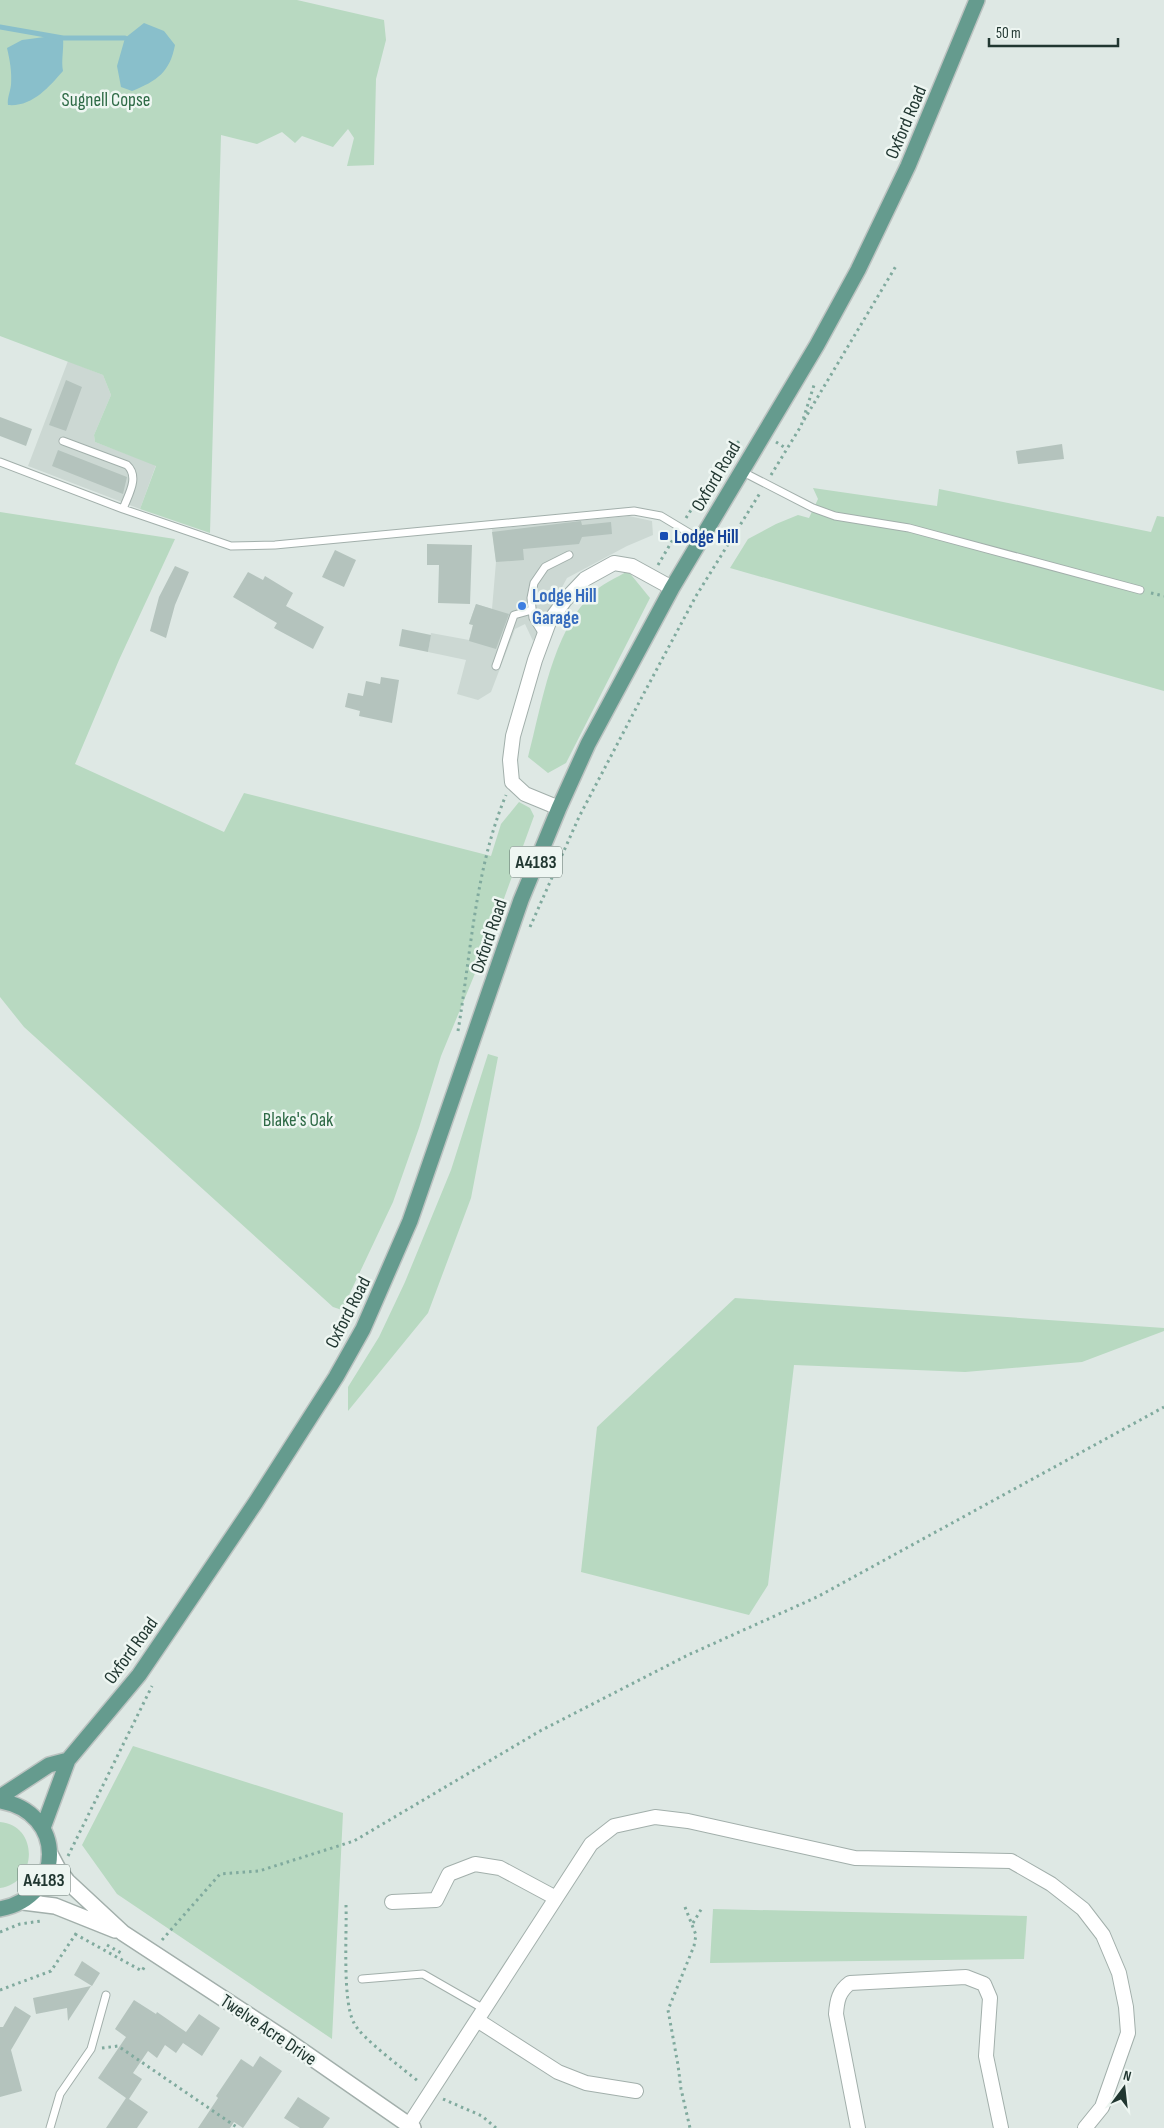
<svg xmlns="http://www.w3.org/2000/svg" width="1164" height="2128" font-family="'Sofia Sans Condensed',sans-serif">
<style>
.built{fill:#ccd8d3}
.green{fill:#b8d9c1}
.water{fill:#89bfcb}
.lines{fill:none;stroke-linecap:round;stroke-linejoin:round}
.stream{stroke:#89bfcb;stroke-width:5}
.building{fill:#b4c3bd}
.service-casing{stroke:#a2afab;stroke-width:9}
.minor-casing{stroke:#a2afab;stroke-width:16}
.tertiary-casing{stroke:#a2afab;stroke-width:18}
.primary-casing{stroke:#bcc3c1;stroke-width:18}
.path{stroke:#80aa9e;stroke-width:3;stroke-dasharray:2.5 4;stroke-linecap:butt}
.service{stroke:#fff;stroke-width:7}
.minor{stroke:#fff;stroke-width:14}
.tertiary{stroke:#fff;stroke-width:15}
.primary{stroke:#659b8e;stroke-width:15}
.transit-dot{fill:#1a4fb4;stroke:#eef6f2;stroke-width:2}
.shop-dot{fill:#3f7fe0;stroke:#eef6f2;stroke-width:2}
.labels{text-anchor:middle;stroke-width:5;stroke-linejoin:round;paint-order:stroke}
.shield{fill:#eef6f2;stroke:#5e706b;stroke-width:1}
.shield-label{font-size:18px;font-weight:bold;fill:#213731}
.park-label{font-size:19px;fill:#2e6a46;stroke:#eef6f2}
.street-label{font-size:19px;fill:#213731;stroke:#eef6f2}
.transit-label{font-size:19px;font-weight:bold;fill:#164399;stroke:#eef6f2;text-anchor:start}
.shop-label{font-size:19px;font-weight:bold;fill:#366cbe;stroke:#eef6f2;text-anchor:start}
</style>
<rect width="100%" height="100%" fill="#dee8e4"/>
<path class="built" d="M 68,361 L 103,375 L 111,395 L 94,435 L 95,442 L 156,465 L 140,509 L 28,466 Z
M 629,516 L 652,521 L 653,535 L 627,546 L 567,578 L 533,641 L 525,624 L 515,629 L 491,692 L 478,700 L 457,694 L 466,660 L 428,652 L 431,633 L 469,640 L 473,625 L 469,624 L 476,604 L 492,609 L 496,562 L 492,529 Z"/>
<path class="green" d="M 0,0 L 297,0 L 384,20 L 386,40 L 376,79 L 374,165 L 347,166 L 354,138 L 348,129 L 333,147 L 302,136 L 295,143 L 282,132 L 257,144 L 221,135 L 210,533 L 140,509 L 156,466 L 95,442 L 94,435 L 111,395 L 103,375 L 0,336 Z
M 813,488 L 937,506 L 939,489 L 1151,532 L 1157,516 L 1164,517 L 1164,691 L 730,568 L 748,539 L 776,524 L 798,515 L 809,518 L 818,499 Z
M 0,512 L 175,539 L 119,660 L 75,764 L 224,832 L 244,793 L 491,856 L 501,824 L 519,802 L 530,808 L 534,816 L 490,937 L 441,1056 L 419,1128 L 393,1202 L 342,1310 L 333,1307 L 24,1027 L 0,997 Z
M 628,571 L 650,598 L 566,763 L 548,773 L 528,757 C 542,704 552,633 592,594 C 601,584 616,578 628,571 Z
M 488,1054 L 498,1057 L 471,1198 L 428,1313 L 348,1411 L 348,1387 L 379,1337 L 405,1282 L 451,1170 Z
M 735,1298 L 1164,1328 L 1164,1331 L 1082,1362 L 965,1372 L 794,1365 L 768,1585 L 749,1615 L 581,1572 L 597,1427 Z
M 133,1746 L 343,1813 L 332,2039 L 117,1894 L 82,1845 Z
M 0,1822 C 39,1825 38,1883 0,1888 Z
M 713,1909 L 1027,1916 L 1024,1959 L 710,1963 Z"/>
<path class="water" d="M 144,23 L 164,31 L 175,45 C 170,72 157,81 132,91 L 121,87 L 117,66 L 125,38 Z
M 52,36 L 63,38 C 64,50 61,60 63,71 C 48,88 32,107 8,105 C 7,98 10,93 11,85 C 12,72 10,61 7,48 L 22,40 Z"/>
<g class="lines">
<path class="stream" d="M 0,27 L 63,38 L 125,38"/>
</g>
<path class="building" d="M 66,380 L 82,387 L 66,431 L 49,425 Z
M 0,417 L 32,429 L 26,446 L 0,436 Z
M 1062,444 L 1064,459 L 1018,464 L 1016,451 Z
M 58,450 L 127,477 L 123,494 L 52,466 Z
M 581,521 L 582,525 L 611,522 L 612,534 L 582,537 L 579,544 L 523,549 L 524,560 L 496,562 L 492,532 Z
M 427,544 L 472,545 L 470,604 L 438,603 L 439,565 L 427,565 Z
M 335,550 L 356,560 L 344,587 L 322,577 Z
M 175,566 L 189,572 L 175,605 L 166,638 L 150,631 L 159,597 Z
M 248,572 L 263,580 L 265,576 L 293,593 L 286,606 L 324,627 L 313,649 L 274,628 L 277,623 L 233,597 Z
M 476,604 L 509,614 L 496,649 L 469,641 L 473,625 L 469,624 Z
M 402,629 L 431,635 L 428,652 L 399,646 Z
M 381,677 L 399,680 L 392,723 L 359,716 L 360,711 L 345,707 L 348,693 L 363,696 L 366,681 L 380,684 Z
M 82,1961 L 100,1973 L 92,1986 L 74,1975 Z
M 91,1986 L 68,2021 L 67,2008 L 36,2014 L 33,1998 Z
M 134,2000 L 156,2014 L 157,2012 L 186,2032 L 199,2014 L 220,2028 L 202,2056 L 183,2043 L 176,2053 L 165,2045 L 157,2058 L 148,2051 L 133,2073 L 142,2079 L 129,2099 L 148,2112 L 137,2128 L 106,2128 L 126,2098 L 98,2078 L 126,2037 L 115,2029 Z
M 15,2006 L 31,2016 L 11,2050 L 22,2091 L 0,2097 L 0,2027 L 3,2027 Z
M 260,2056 L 282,2071 L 243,2128 L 234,2122 L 230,2128 L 198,2128 L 218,2098 L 216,2096 L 241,2059 L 253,2067 Z
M 298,2097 L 330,2118 L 323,2128 L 300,2128 L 284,2118 Z"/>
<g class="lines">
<g class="service-casing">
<path id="service" d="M 63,441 L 127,465 C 140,477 128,495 123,509
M 0,462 L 123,509 L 231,546 L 275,545 L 634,511 L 661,516 L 701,540
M 741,471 L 813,508 L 835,516 L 909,528 L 1140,590
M 544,636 L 533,618 L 531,598 L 534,583 L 545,567 L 569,555
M 496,666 L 514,615 L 532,610
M 362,1979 L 423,1974 L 484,2009
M 50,2128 L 60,2094 L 91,2049 L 106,1995"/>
</g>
<g class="minor-casing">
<path id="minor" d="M 559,808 L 525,794 L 512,782 L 510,760 L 513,736 L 535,660 L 549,622 L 565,600 L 585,579 L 614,563 L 632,566 L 672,588
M 392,1902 L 436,1900 L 449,1874 L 475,1864 L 500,1868 L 556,1898
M 477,2020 L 558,2072 L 586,2083 L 636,2091
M 409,2125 L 591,1844 L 614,1826 L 655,1817 L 688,1821 L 855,1858 L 1011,1861 L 1051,1884 L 1083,1909 L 1103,1935 L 1119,1973 L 1126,2007 L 1128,2033 L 1102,2107 L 1085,2128
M 858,2128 L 836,2014 C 837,2000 839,1991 850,1983 L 966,1977 L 984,1984 L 990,1998 L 986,2056 L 1001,2128"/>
</g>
<g class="tertiary-casing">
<path id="tertiary" d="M 50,1854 L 58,1869 L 67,1881 L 123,1933 L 282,2037 L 413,2128
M 23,1902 L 55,1906 L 115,1930"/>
</g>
<g class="primary-casing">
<path id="primary" d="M 0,1797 L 49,1765 L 68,1760
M 0,1801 C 66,1812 66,1896 0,1909
M 43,1828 L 68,1760 L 139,1675 L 177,1619 L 256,1502 L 336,1377 L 363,1329 L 410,1221 L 521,900 L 559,808 L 588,744 L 672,588 L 817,345 L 858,270 L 908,166 L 977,0"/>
</g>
<path class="path" d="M 804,420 L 896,266
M 776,442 L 787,449
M 771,475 L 801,426 L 815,382
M 686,518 L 723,459 L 741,439
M 658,565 L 675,536
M 1151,593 L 1164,596
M 530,927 L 579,817 L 643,695 L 696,596 L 760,493
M 458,1031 C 471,953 475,869 506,795
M 68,1856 L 152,1686
M 346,1905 C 347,1933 342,2001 354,2023 C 361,2038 405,2070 419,2082
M 685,1907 L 696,1935 L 694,1946 L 668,2010 L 678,2065 L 681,2089 L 690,2128
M 693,1923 L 702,1908
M 0,1932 L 20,1924 L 41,1921
M 75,1934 L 142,1971 L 145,1966
M 162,1940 L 220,1874 L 259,1871 L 354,1841 L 540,1731 L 688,1655 L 817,1597 L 1164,1407
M 107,1945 L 123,1954
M 0,1990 L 51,1971 L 77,1932
M 102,2048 L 118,2046 L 238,2128
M 443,2099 L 482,2116 L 496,2128"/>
<use href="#service" class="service"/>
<use href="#minor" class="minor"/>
<use href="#tertiary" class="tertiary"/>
<use href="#primary" class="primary"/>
</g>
<rect class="transit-dot" x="659" y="531" width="10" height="10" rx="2.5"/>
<circle class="shop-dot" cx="522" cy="606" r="5"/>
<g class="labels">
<g class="shield">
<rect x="510" y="846.5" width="52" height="31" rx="4"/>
<rect x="18" y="1864.5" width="52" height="31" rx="4"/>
</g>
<g class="shield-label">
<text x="536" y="868">A4183</text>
<text x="44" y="1886">A4183</text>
</g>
<g class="park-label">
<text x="106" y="106">Sugnell Copse</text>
<text x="298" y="1126">Blake's Oak</text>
</g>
<g class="street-label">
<text transform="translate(905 122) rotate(-67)" y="7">Oxford Road</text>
<text transform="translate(715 476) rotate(-59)" y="7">Oxford Road</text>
<text transform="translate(488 936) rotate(-71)" y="7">Oxford Road</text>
<text transform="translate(347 1312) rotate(-63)" y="7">Oxford Road</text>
<text transform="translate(130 1650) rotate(-54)" y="7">Oxford Road</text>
<text transform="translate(269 2029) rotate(34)" y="7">Twelve Acre Drive</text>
</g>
<g class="transit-label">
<text x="674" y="543">Lodge Hill</text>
</g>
<g class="shop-label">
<text x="532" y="602">Lodge Hill<tspan x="532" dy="22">Garage</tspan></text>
</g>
</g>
<g transform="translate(1124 2088) rotate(15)" stroke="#eef6f2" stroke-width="4" paint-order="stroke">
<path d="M0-4L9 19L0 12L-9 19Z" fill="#213731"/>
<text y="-8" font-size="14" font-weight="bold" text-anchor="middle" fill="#213731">N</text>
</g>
<path d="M989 38v8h129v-8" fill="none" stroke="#213731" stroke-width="2.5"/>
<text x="996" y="38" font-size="15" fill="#213731" stroke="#eef6f2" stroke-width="4" paint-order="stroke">50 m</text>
</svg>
